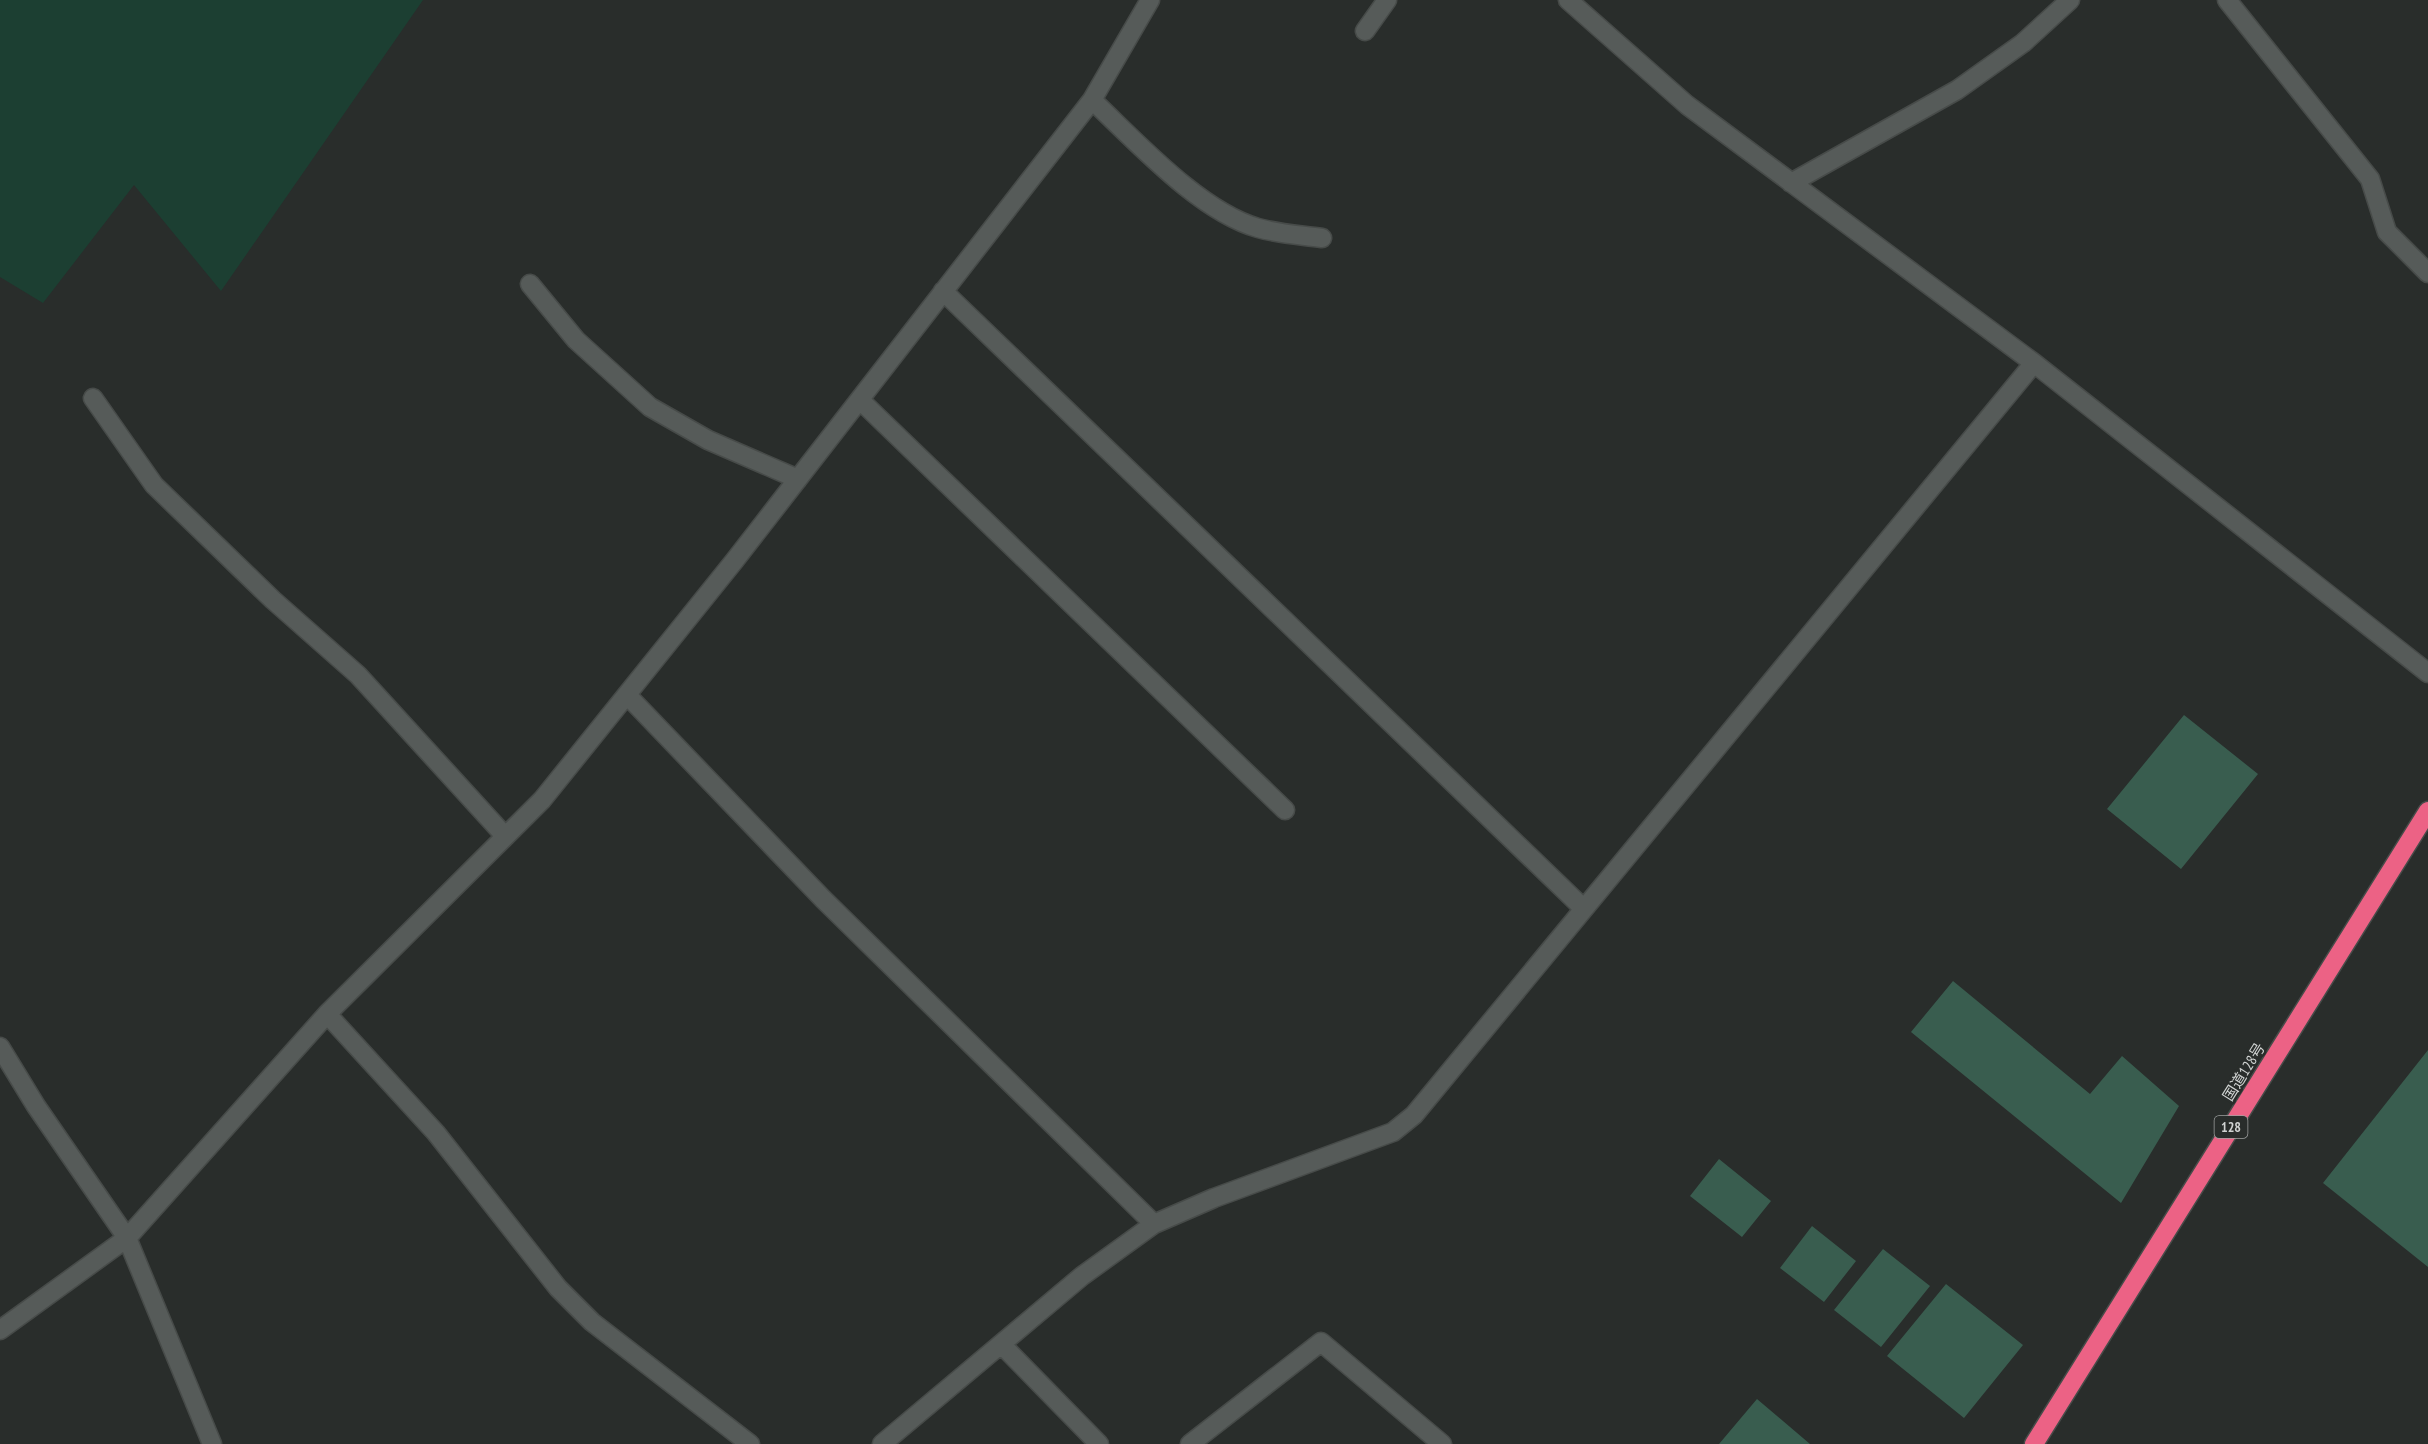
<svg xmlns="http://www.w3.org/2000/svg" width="2428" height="1444" font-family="'PT Sans Narrow','Noto Sans JP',sans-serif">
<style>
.green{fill:#1c3f32}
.building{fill:#395d4f}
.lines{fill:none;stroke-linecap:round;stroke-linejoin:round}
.street-casing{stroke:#474b49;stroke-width:21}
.highway-casing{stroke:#474b49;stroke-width:21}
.street{stroke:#565b59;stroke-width:18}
.highway{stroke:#ec6285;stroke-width:18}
.labels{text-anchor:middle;stroke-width:5;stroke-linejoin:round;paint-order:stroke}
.shield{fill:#292d2b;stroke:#9ea1a0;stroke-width:1.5}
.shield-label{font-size:14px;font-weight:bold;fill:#d0d3d2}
.street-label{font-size:15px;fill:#d0d3d2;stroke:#292d2b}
</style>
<rect width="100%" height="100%" fill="#292d2b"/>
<path class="green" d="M 0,0 L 423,0 L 221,291 L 134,185 L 43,303 L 0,277 Z"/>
<path class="building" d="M 2184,715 L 2258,774 L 2181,869 L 2107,809 Z
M 1953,981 L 2090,1094 L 2122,1056 L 2179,1106 L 2121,1203 L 1911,1032 Z
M 2428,1050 L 2428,1267 L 2323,1183 Z
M 1719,1159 L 1771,1201 L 1742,1237 L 1690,1196 Z
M 1812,1226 L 1856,1261 L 1824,1302 L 1780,1268 Z
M 1883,1249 L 1930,1286 L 1881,1347 L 1834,1310 Z
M 1946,1284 L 2023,1345 L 1964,1418 L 1887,1356 Z
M 1757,1399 L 1810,1444 L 1719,1444 Z"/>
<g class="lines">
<g class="street-casing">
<path id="street" d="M 1568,0 L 1687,105 L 2034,363 L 2428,673
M 2227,0 L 2370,179 L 2387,232 L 2428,273
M 1365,31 L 1387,0
M 1092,100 C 1137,142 1199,211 1258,228 C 1279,234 1301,235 1322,238
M 1791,183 L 1957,90 L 2023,43 L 2070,0
M 530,284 L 576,340 L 650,407 L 708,440 L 798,479
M 943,291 L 1583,908
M 93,398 L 154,485 L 273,600 L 358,675 L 505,836
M 860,400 L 1285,810
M 627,695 L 823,899 L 1154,1224
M 327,1014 L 436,1133 L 558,1288 L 592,1322 L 750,1444
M 0,1047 L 36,1106 L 127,1238 L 212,1444
M 0,1330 L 127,1238 L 327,1014 L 542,800 L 735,560 L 1092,100 L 1150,0
M 1001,1344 L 1099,1444
M 882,1444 L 1082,1276 L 1154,1224 L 1214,1198 L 1393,1132 L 1414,1115 L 2034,363
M 1190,1444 L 1321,1342 L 1442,1444"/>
</g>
<g class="highway-casing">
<path id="highway" d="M 2034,1444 L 2428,811"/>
</g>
<use href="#street" class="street"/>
<use href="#highway" class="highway"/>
</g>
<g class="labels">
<rect class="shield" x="2214.5" y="1116" width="33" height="22" rx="4.5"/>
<g class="shield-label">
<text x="2231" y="1132">128</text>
</g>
<g class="street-label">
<text transform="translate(2244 1072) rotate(-58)" y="5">国道128号</text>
</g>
</g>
</svg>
